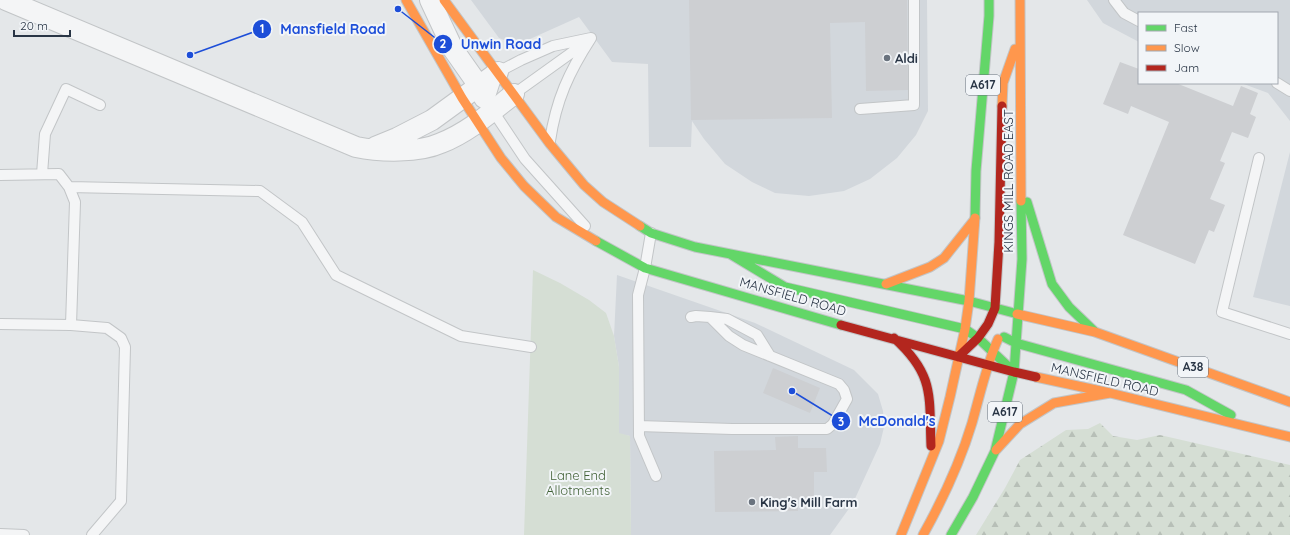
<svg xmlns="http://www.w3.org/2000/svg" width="1290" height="535" font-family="Quicksand,sans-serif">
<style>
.built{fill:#d2d7dc}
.forest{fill:url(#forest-firs)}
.garden{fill:#d5ded4}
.building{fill:#cdcfd2}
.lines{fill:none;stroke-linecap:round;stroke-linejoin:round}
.lane-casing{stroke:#c2c5c7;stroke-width:12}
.street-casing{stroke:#c2c5c7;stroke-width:22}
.fast-casing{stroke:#c2c5c7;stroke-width:11}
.slow-casing{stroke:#c2c5c7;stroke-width:11}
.jam-casing{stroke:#c2c5c7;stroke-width:11}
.lane{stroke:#f4f5f6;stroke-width:10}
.street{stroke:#f4f5f6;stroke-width:20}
.fast{stroke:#63d668;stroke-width:9}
.slow{stroke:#ff974d;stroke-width:9}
.jam{stroke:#b3261e;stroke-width:9}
.poi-dot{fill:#6a737e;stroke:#f2f5f8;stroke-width:1.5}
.labels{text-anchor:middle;stroke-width:4;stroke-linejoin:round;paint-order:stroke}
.shield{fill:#f2f5f8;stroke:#656f7b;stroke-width:1}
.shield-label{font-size:12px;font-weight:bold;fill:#293545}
.poi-label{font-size:13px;font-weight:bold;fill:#293545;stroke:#f2f5f8;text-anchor:start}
.street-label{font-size:13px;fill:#293545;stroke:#f2f5f8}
.park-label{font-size:13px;fill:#416136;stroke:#f2f5f8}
.leader{fill:none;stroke:#1d4ed8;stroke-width:1.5}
.callout-dot{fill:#1d4ed8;stroke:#f2f5f8;stroke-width:1.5}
.mark-label{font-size:12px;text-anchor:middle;font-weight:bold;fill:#fff}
.callout-label{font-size:14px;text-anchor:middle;font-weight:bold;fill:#1d4ed8;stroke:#f2f5f8;stroke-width:4;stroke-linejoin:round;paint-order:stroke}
</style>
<defs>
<pattern id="forest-firs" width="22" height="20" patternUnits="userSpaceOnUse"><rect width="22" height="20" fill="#d5ded4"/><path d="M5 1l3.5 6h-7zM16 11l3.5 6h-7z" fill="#b7bfb7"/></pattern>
</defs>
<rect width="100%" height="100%" fill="#e4e7e9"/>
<path class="built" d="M 471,0 L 927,0 L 928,111 L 916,135 L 897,158 L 870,179 L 844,191 L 809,196 L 775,193 L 752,182 L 725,164 L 704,139 L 692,121 L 691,147 L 649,147 L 648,64 L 612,62 L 579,17 L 521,43 L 509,42 L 499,38 Z
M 1087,0 L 1290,0 L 1290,121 L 1268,93 L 1241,83 L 1277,83 L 1277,13 L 1139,13 L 1139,42 L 1103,23 Z
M 1290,152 L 1290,306 L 1253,297 Z
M 617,275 L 755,323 L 854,370 L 878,394 L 883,411 L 884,427 L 880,444 L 853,503 L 830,535 L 631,535 L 630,436 L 619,434 L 619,367 L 614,336 Z"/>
<path class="forest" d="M 1100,423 L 1113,436 L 1137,440 L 1160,435 L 1290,465 L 1290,535 L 976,535 L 1005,488 L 1020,460 L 1066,430 L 1088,429 Z"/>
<path class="garden" d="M 533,270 L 560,283 L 589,300 L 606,313 L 614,336 L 619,367 L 619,433 L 630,436 L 631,535 L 524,535 Z"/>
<path class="building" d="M 689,0 L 907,0 L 908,90 L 866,91 L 865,22 L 830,23 L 832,118 L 691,120 Z
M 1120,62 L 1139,69 L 1139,83 L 1176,83 L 1233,106 L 1241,86 L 1258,93 L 1250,114 L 1256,117 L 1248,138 L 1232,132 L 1220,161 L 1225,163 L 1210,199 L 1225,205 L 1214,232 L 1209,230 L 1195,264 L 1123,235 L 1169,122 L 1131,106 L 1128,114 L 1103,104 Z
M 773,368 L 820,388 L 810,413 L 763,393 Z
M 798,436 L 798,448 L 826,448 L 827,472 L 814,472 L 814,499 L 798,500 L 798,511 L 715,512 L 714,451 L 776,450 L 775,437 Z"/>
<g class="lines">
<g class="lane-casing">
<path id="lane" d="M 1114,0 L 1124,13 L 1139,21
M 1277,83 L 1290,91
M 514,94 L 585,43
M 860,109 L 914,105 L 914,0
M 550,141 C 556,100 569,72 591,38
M 1259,158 L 1222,312 L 1290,334
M 42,174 L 45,134 L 66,89 L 100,105
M 0,175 L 59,174 L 69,187 L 75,202 L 71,325
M 69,187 L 260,191 L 302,222 L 336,275 L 461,336 L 531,347
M 585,226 L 525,159 L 493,111 L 490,97 L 498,72 L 521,60 L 553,46 L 591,38
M 651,233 L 645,268 L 638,295 L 639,436 L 656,476
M 710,317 L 727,319 L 757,335 L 770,356
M 0,324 L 71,325 L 107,328 L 121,338 L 125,347 L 121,501 L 92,535
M 639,426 L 732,429 L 827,429 L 833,424 L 847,399 L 844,390 L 839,384 L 743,345 L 729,336 L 710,317 L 696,316 L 691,317
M 0,534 L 24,535"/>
</g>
<g class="street-casing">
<path id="street" d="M 6,0 L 356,147 C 380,152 419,153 441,143 C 469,132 491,112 514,94
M 430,0 L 453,49 L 479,86 L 484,98
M 375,147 L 397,138 L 432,120 L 498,72"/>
</g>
<g class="fast-casing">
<path id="fast" d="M 1027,202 L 1052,284 L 1069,307 L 1094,331
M 975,218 L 976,171 L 989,16 L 989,0
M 640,226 L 651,233 L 695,247 L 969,301 L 1014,313
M 596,241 L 645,268 L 841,325
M 730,254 L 785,287 L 965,329 L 978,338 L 1014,372
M 1004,337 L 1016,343 L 1186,390 L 1231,415
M 951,535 L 973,497 L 995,451 L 1014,372 L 1022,259 L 1021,201"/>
</g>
<g class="slow-casing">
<path id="slow" d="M 406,0 L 462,98 L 501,158 L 524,186 L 556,217 L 596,241
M 444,0 L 550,144 L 584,185 L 603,202 L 640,226
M 1020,0 L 1021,201
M 1002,106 L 1003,83 L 1015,49
M 886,284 L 930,267 L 944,258 L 975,219
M 1017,314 L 1095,332 L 1290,402
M 1036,377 L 1110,393
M 996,450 L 1020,424 L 1054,403 L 1110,393 L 1290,437
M 901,535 L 939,441 L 950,397 L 965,329 L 969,301 L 975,218
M 923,535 C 943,499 960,463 972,423 C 980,395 986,366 998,339"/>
</g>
<g class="jam-casing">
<path id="jam" d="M 841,325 L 1014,372 L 1036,377
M 894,338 C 935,375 929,396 931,446
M 958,357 L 978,338 L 988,324 L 995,308 L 999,242 L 1002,106"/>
</g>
<use href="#lane" class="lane"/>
<use href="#street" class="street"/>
<use href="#fast" class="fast"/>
<use href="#slow" class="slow"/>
<use href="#jam" class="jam"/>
</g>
<g class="poi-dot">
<circle cx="887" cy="58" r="4"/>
<circle cx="752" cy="502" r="4"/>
</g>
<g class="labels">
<g class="shield">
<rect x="966" y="75" width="34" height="20" rx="3"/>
<rect x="1178" y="357" width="30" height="20" rx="3"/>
<rect x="988" y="402" width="34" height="20" rx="3"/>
</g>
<g class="shield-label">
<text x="983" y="89">A617</text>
<text x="1193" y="371">A38</text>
<text x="1005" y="416">A617</text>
</g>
<g class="poi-label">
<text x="895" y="63">Aldi</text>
<text x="760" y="507">King's Mill Farm</text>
</g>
<g class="street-label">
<text transform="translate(1008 181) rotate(-90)" y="5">KINGS MILL ROAD EAST</text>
<text transform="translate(793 296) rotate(16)" y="5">MANSFIELD ROAD</text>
<text transform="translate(1105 379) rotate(13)" y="5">MANSFIELD ROAD</text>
</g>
<g class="park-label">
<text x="578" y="480">Lane End<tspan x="578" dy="15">Allotments</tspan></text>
</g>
</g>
<path class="leader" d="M190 55L262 29M398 9L443 44M792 391L841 421"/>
<g class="callout-dot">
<circle cx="190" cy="55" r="4"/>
<circle cx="398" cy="9" r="4"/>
<circle cx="792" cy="391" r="4"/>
<circle cx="262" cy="29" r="10"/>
<circle cx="443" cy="44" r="10"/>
<circle cx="841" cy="421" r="10"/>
</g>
<g class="mark-label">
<text x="262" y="33">1</text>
<text x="443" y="48">2</text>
<text x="841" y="426">3</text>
</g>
<g class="callout-label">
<text x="333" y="34">Mansfield Road</text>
<text x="501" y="49">Unwin Road</text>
<text x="897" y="426">McDonald's</text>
</g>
<rect x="1138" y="12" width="140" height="72" fill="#f2f5f8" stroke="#a2a8b0"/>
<rect x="1146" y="25" width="20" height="6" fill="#63d668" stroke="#a2a8b0"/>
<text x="1174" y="32" font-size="12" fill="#293545">Fast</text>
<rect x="1146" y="45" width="20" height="6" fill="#ff974d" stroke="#a2a8b0"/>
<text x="1174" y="52" font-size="12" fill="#293545">Slow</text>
<rect x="1146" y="65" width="20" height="6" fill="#b3261e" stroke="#a2a8b0"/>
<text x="1174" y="72" font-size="12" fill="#293545">Jam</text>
<path d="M14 30v6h56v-6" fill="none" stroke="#293545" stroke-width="2"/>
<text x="20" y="30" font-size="12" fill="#293545" stroke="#f2f5f8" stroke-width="3" paint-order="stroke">20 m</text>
</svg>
